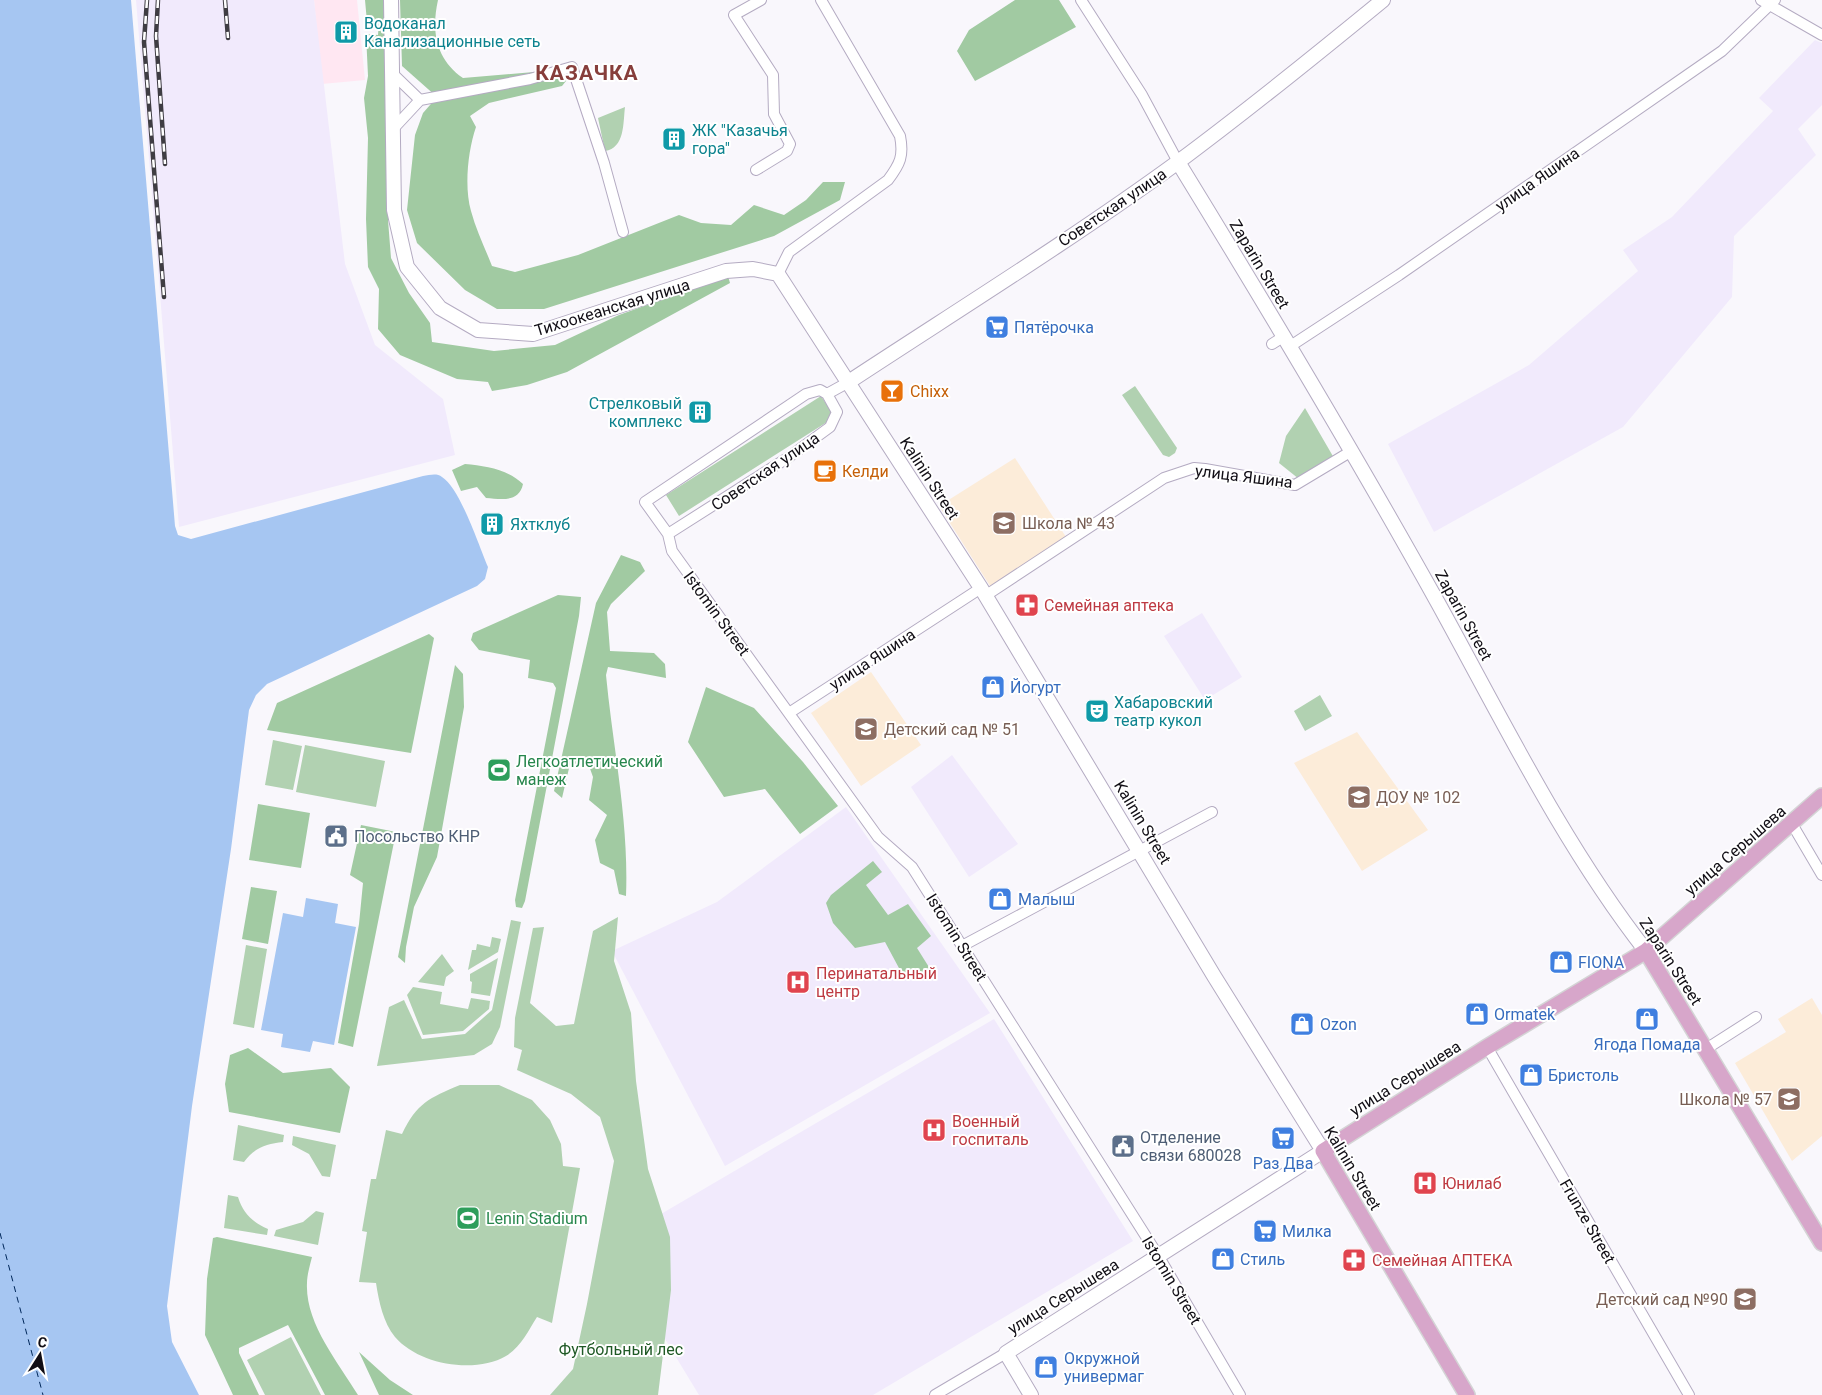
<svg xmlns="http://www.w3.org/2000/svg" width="1822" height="1395" font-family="Roboto,sans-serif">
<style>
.commercial{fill:#ffe7f2}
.built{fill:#f1eafc}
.education{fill:#fcecd9}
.green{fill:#b1d1b1}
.forest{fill:#a1caa2}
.water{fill:#a6c6f2}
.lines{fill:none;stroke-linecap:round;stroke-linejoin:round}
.ferry{stroke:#00275a;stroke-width:1;stroke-dasharray:6 5;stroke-linecap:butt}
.street-casing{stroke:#b4abc2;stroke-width:12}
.secondary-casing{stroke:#b4abc2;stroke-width:16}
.primary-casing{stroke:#d4d4d5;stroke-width:18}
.street{stroke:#fff;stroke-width:10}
.secondary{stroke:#fff;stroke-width:14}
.primary{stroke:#d7a6ca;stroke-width:15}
.rail-casing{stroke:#3f3d43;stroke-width:4.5}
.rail{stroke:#fff;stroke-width:2.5;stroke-dasharray:8;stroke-linecap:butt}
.labels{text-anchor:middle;stroke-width:4;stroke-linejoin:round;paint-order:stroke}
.culture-label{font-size:16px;fill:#0d838f;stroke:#fff;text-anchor:start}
.street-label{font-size:16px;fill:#110e15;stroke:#fff}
.shop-label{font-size:16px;fill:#366cbe;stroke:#fff;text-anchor:start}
.food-label{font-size:16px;fill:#c56008;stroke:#fff;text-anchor:start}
.education-label{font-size:16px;fill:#785e54;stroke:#fff;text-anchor:start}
.health-label{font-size:16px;fill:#be3a42;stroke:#fff;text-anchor:start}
.leisure-label{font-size:16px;fill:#27864d;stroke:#fff;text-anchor:start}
.service-label{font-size:16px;fill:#4e5e75;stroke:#fff;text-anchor:start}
.park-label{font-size:16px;fill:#1f5925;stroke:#fff}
.district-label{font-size:21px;font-weight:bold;letter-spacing:1px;fill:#873e3b;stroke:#fff}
</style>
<rect width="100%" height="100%" fill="#f9f7fc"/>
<path class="commercial" d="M 314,0 L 357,0 L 365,80 L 322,84 Z"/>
<path class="built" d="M 136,0 L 314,0 L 345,264 L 375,345 L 443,399 L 455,455 L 179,527 Z
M 1815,40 L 1822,43 L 1822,105 L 1798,129 L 1816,155 L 1734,236 L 1732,297 L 1623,427 L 1434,532 L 1388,444 L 1529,365 L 1638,271 L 1623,250 L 1672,217 L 1773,111 L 1759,98 Z
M 1202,613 L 1242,677 L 1205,700 L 1164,636 Z
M 952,755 L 1018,844 L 969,877 L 911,787 Z
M 846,807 L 990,1013 L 725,1166 L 612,951 L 717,902 Z
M 994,1019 L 1133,1241 L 873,1395 L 699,1395 L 608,1245 Z"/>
<path class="education" d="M 1015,458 L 1068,540 L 992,589 L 939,506 Z
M 871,672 L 921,745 L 861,786 L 811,713 Z
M 1357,732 L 1428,830 L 1362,871 L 1294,763 Z
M 1812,998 L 1822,1015 L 1822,1136 L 1792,1161 L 1735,1063 L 1786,1032 L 1778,1019 Z"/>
<path class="green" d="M 625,107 C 623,123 625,148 605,151 L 598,118 Z
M 1135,386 L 1177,448 L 1175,453 L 1169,457 L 1163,455 L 1122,395 Z
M 821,396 L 835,417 L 679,516 L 666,495 Z
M 1305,408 L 1334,458 L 1299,479 L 1279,463 L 1286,436 Z
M 1320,695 L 1332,716 L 1305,731 L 1294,711 Z
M 273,740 L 302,746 L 293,790 L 265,785 Z
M 305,745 L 385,761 L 376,807 L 296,792 Z
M 618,917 L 614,961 L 631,1013 L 636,1081 L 648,1169 L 670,1237 L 671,1290 L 658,1395 L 550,1395 L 573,1369 L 587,1304 L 614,1161 L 600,1117 L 571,1094 L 517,1070 L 522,1050 L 514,1047 L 515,1018 L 533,928 L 544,927 L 530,1003 L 556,1026 L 574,1024 L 593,931 Z
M 511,920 L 521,922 L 500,1027 L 492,1044 L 474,1055 L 377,1066 L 389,1007 L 404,1000 L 422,1039 L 465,1034 L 492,1010 Z
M 492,937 L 501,939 L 498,952 L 468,970 L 472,950 L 476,950 L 477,944 L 490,947 Z
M 246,945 L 267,949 L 254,1028 L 233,1024 Z
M 442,954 L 454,971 L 446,977 L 444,986 L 418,982 Z
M 498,958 L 490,996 L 471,993 L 472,982 L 470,981 L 470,974 Z
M 413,987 L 442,992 L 440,1004 L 468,1009 L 471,998 L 490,1001 L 489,1009 L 463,1031 L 423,1035 L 407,995 Z
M 460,1085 L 499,1085 L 532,1100 L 550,1120 L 561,1144 L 563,1166 L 580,1168 L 552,1323 L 537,1317 C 528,1331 521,1347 506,1356 C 475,1374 419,1365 395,1337 C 383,1322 379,1302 376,1283 L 359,1282 L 367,1232 L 362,1231 L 371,1179 L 376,1179 L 386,1130 L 402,1134 C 417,1103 429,1098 460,1085 Z
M 238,1125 L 284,1135 L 283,1142 C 266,1144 254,1148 244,1162 L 233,1160 Z
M 293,1136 L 336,1145 L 330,1177 L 322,1176 L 309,1154 L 292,1145 Z
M 228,1195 L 238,1197 C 243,1213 252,1222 268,1229 L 267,1235 L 224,1228 Z
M 316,1211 L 324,1213 L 318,1245 L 274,1236 L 276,1230 L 303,1222 Z
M 291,1337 L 321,1395 L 265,1395 L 247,1360 Z"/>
<path class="forest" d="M 365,0 L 384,0 L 390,112 L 388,220 L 391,258 L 409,293 L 430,323 L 432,342 L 494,351 L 555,345 L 619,315 L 728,276 L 730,283 L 567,372 L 527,385 L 492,391 L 488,382 L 457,379 L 400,355 L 378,329 L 379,289 L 368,267 L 366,219 L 368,138 L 364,98 L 368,76 L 366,34 L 378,35 L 379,21 L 367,22 Z
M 400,0 L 438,0 C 431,32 436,59 463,78 L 557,70 L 570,76 L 562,86 L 489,103 L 470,116 L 476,127 C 468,150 464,187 471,211 C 476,230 485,248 492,266 L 515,272 L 578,255 L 679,215 L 701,223 L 731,225 L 754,205 L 784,215 L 806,200 L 823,182 L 845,182 L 840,200 L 774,236 L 544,309 L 497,309 L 465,290 L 417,243 L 407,210 L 415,135 L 423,113 L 437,97 L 402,66 Z
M 1015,0 L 1059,0 L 1076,27 L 975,81 L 957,51 L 969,30 Z
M 465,464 C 486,466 507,469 523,484 C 519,503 501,499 486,498 L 477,487 L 461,491 L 452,470 Z
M 621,555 L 640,562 L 645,571 L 611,604 L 607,612 L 610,651 L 654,653 L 665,664 L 666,678 L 608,667 L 606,675 C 613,748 629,822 626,896 L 619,894 L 614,870 L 600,863 L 595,840 L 607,815 L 589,800 L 593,777 L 588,763 L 570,764 L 562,798 L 554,791 L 596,603 Z
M 558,595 L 581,597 L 579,616 L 525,901 L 522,908 L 516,907 L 515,900 L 556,688 L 553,683 L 528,678 L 530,660 L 479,650 L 471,640 L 473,633 Z
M 429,634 L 434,638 L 411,753 L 267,730 L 277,703 Z
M 455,665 L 463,674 L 464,707 L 437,857 L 414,907 L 406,947 L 405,963 L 398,957 Z
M 706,687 L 754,708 L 803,762 L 838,806 L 800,834 L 765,789 L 724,797 L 688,742 Z
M 258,804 L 310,813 L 301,868 L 249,860 Z
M 361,825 L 396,832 L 353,1047 L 338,1043 L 359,924 L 363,883 L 350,875 Z
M 873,861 L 882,872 L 866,885 L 888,915 L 908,904 L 931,936 L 917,948 L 932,972 L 919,981 L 900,970 L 885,942 L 855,948 L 833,923 L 826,903 L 831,895 Z
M 251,887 L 277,891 L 268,944 L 242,939 Z
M 248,1048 L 283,1073 L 331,1068 L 350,1087 L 340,1133 L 229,1112 L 225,1084 L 230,1055 Z
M 217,1237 L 312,1257 C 310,1265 307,1275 307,1283 C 305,1323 338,1362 358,1395 L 325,1395 L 288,1325 L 239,1348 L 239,1353 L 259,1395 L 233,1395 L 205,1335 L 207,1279 L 213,1238 Z
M 359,1352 L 390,1380 L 413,1395 L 379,1395 Z"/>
<path class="water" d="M 0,0 L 131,0 L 175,526 L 178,535 L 191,539 L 423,476 C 430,475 437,473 442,477 C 460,488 479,546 488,567 L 485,579 L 477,586 L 267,684 L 256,695 L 249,710 L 231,849 L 192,1106 L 167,1306 L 172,1342 L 199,1395 L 0,1395 Z
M 306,898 L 338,904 L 335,923 L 356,927 L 334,1045 L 313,1041 L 310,1052 L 281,1047 L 283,1034 L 261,1030 L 283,913 L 303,917 Z"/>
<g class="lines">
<path class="ferry" d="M 0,1233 L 43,1395"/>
<g class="street-casing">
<path id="street" d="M 1081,0 L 1142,95 L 1178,162
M 1761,0 L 1822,35
M 392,73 L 420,100
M 393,129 L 420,100 L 530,79 L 572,67 L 604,163 L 623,232
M 756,170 L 787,151 L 790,144 L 774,114 L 773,75 L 734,15 L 761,0
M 778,274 L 789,252 L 888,180 C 900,164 904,156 900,136 L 821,0
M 1272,344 L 1283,337
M 1289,347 L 1399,275 L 1722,51 L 1775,0
M 827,394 L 847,383
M 668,534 L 789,457 L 830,427 L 837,412 L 827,394 L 820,390 L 806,394 L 645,502 L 668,534 L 672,551 L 878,837 L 912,867 L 1159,1257 L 1240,1395
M 985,596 L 1164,478 L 1194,468 L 1205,469 L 1295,485 L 1350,452
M 789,713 L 981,588
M 1792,824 L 1822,875
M 962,946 L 1212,812
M 1487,1047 L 1689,1395
M 1706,1049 L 1756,1017
M 935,1395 L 1006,1353"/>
</g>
<g class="secondary-casing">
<path id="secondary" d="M 391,0 L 394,210 L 407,267 L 440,308 L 478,330 L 533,334 L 726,271 L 753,269 L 778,274 L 981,588 L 1214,976 L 1323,1151 L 1006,1353 L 1031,1395
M 1178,162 C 1267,307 1355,454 1438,603 C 1502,719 1564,846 1646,951
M 847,383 C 958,310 1071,240 1178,162 C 1248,110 1316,55 1383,0"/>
</g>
<g class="primary-casing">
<path id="primary" d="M 1646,951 L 1822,1243
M 1467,1395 L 1323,1151 L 1487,1047 L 1646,951 L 1822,796"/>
</g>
<use href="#street" class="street"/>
<use href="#secondary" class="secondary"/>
<use href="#primary" class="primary"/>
<g class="rail-casing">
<path id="rail" d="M 147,0 L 144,42 L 164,297
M 158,0 L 156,36 L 165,164
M 225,0 L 228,38"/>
</g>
<use href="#rail" class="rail"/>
</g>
<defs>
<g id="building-square" transform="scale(1.25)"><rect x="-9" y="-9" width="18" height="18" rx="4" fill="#0f9aa8" stroke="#fff"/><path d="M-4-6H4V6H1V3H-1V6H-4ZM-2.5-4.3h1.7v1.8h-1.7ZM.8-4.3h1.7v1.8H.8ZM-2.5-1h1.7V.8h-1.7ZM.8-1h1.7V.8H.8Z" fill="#fff"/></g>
<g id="supermarket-square" transform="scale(1.25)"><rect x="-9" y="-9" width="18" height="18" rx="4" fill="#3f7fe0" stroke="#fff"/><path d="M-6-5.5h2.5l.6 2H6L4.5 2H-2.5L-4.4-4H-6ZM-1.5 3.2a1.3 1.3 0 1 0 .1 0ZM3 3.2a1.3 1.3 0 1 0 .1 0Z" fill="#fff"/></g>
<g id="bar-square" transform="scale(1.25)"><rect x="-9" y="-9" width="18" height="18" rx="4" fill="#e8710a" stroke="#fff"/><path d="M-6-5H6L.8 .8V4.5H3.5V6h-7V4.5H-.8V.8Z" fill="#fff"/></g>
<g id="cafe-square" transform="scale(1.25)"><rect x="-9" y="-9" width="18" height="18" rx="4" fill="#e8710a" stroke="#fff"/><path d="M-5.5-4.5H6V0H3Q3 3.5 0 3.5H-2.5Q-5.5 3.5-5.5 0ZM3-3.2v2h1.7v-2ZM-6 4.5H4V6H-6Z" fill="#fff"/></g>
<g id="school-square" transform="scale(1.25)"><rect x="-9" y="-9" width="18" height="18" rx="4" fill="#8d6e63" stroke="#fff"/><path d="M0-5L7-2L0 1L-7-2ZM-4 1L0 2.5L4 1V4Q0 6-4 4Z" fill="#fff"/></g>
<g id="pharmacy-square" transform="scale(1.25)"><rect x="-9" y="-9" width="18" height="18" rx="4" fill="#e0444e" stroke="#fff"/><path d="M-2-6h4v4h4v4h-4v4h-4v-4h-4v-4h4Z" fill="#fff"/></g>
<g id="shop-square" transform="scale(1.25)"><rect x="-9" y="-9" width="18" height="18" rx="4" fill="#3f7fe0" stroke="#fff"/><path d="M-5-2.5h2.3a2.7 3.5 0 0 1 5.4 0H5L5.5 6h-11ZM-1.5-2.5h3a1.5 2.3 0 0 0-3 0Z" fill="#fff"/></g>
<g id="theatre-square" transform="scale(1.25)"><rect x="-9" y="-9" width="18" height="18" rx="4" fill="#0f9aa8" stroke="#fff"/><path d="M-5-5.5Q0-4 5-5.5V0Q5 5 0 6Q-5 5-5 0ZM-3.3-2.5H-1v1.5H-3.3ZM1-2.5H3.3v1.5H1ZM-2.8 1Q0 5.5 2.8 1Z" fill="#fff"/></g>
<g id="stadium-square" transform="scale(1.25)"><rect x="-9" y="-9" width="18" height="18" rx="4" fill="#2e9e5b" stroke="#fff"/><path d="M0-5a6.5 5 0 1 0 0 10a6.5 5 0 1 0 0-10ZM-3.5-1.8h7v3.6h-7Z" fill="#fff"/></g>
<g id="civic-square" transform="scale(1.25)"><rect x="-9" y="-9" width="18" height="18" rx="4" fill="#5c6f8a" stroke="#fff"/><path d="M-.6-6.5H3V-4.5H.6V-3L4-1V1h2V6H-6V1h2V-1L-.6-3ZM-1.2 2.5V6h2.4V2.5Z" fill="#fff"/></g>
<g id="hospital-square" transform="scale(1.25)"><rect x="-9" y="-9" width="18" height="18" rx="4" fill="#e0444e" stroke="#fff"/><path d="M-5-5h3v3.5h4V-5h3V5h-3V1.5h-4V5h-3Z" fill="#fff"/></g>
</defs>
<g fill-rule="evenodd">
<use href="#building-square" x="346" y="32"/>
<use href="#building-square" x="674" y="139"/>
<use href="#supermarket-square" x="997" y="327"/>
<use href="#bar-square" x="892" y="391"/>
<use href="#building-square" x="700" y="412"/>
<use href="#cafe-square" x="825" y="471"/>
<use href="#school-square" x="1004" y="523"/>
<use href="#building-square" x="492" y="524"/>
<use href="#pharmacy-square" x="1027" y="605"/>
<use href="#shop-square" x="993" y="687"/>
<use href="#theatre-square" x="1097" y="711"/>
<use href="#school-square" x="866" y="729"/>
<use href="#stadium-square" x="499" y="770"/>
<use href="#school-square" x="1359" y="797"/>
<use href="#civic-square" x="336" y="836"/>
<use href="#shop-square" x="1000" y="899"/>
<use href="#shop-square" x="1561" y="962"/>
<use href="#hospital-square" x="798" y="982"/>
<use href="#shop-square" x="1477" y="1014"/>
<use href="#shop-square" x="1647" y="1019"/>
<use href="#shop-square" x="1302" y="1024"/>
<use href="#shop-square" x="1531" y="1075"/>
<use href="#school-square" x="1789" y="1099"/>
<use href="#hospital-square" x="934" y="1130"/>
<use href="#supermarket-square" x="1283" y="1138"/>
<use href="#civic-square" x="1123" y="1146"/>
<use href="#hospital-square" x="1425" y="1183"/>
<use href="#stadium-square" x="468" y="1218"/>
<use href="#supermarket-square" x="1265" y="1231"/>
<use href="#shop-square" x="1223" y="1259"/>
<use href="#pharmacy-square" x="1354" y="1260"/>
<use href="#school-square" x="1745" y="1299"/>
<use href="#shop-square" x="1046" y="1367"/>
</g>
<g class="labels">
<g class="culture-label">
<text x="364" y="29">Водоканал<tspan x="364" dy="18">Канализационные сеть</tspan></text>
<text x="692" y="136">ЖК "Казачья<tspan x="692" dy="18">гора"</tspan></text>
<text x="682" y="409" text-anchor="end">Стрелковый<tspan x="682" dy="18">комплекс</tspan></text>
<text x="510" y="530">Яхтклуб</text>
<text x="1114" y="708">Хабаровский<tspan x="1114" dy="18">театр кукол</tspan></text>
</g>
<g class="street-label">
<text transform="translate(1537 179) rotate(-35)" y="6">улица Яшина</text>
<text transform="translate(1112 207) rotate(-34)" y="6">Советская улица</text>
<text transform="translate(1260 264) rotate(59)" y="6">Zaparin Street</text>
<text transform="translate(612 307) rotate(-17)" y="6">Тихоокеанская улица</text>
<text transform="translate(765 471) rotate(-34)" y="6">Советская улица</text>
<text transform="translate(1244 476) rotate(7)" y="6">улица Яшина</text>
<text transform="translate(930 478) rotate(57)" y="6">Kalinin Street</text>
<text transform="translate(717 613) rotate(54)" y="6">Istomin Street</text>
<text transform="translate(1464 615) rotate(61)" y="6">Zaparin Street</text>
<text transform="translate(872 659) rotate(-33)" y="6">улица Яшина</text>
<text transform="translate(1143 822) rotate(59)" y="6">Kalinin Street</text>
<text transform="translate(1735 850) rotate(-41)" y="6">улица Серышева</text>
<text transform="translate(957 937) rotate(58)" y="6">Istomin Street</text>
<text transform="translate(1671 961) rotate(57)" y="6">Zaparin Street</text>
<text transform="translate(1405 1078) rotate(-32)" y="6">улица Серышева</text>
<text transform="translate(1353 1168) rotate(59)" y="6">Kalinin Street</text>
<text transform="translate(1588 1221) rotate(60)" y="6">Frunze Street</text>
<text transform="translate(1172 1280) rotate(59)" y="6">Istomin Street</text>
<text transform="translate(1063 1296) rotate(-32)" y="6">улица Серышева</text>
</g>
<g class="shop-label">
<text x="1014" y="333">Пятёрочка</text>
<text x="1010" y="693">Йогурт</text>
<text x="1018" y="905">Малыш</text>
<text x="1578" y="968">FIONA</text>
<text x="1494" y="1020">Ormatek</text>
<text x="1320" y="1030">Ozon</text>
<text x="1647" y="1050" text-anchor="middle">Ягода Помада</text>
<text x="1548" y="1081">Бристоль</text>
<text x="1283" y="1169" text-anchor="middle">Раз Два</text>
<text x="1282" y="1237">Милка</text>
<text x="1240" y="1265">Стиль</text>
<text x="1064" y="1364">Окружной<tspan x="1064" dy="18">универмаг</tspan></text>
</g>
<g class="food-label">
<text x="910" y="397">Chixx</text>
<text x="842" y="477">Келди</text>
</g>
<g class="education-label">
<text x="1022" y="529">Школа № 43</text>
<text x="884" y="735">Детский сад № 51</text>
<text x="1376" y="803">ДОУ № 102</text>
<text x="1772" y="1105" text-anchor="end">Школа № 57</text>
<text x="1728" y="1305" text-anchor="end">Детский сад №90</text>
</g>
<g class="health-label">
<text x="1044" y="611">Семейная аптека</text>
<text x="816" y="979">Перинатальный<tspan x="816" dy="18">центр</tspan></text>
<text x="952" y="1127">Военный<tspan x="952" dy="18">госпиталь</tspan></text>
<text x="1442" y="1189">Юнилаб</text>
<text x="1372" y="1266">Семейная АПТЕКА</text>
</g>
<g class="leisure-label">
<text x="516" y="767">Легкоатлетический<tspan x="516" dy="18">манеж</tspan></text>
<text x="486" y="1224">Lenin Stadium</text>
</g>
<g class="service-label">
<text x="354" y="842">Посольство КНР</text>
<text x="1140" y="1143">Отделение<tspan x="1140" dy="18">связи 680028</tspan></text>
</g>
<g class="park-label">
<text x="621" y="1355">Футбольный лес</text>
</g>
<g class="district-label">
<text x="587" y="80">КАЗАЧКА</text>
</g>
</g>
<g transform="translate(40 1355) rotate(11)" stroke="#ffffff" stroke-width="4" paint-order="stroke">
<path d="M0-4L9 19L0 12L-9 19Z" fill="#110e15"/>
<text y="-8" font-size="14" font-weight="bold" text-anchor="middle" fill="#110e15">С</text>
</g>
</svg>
